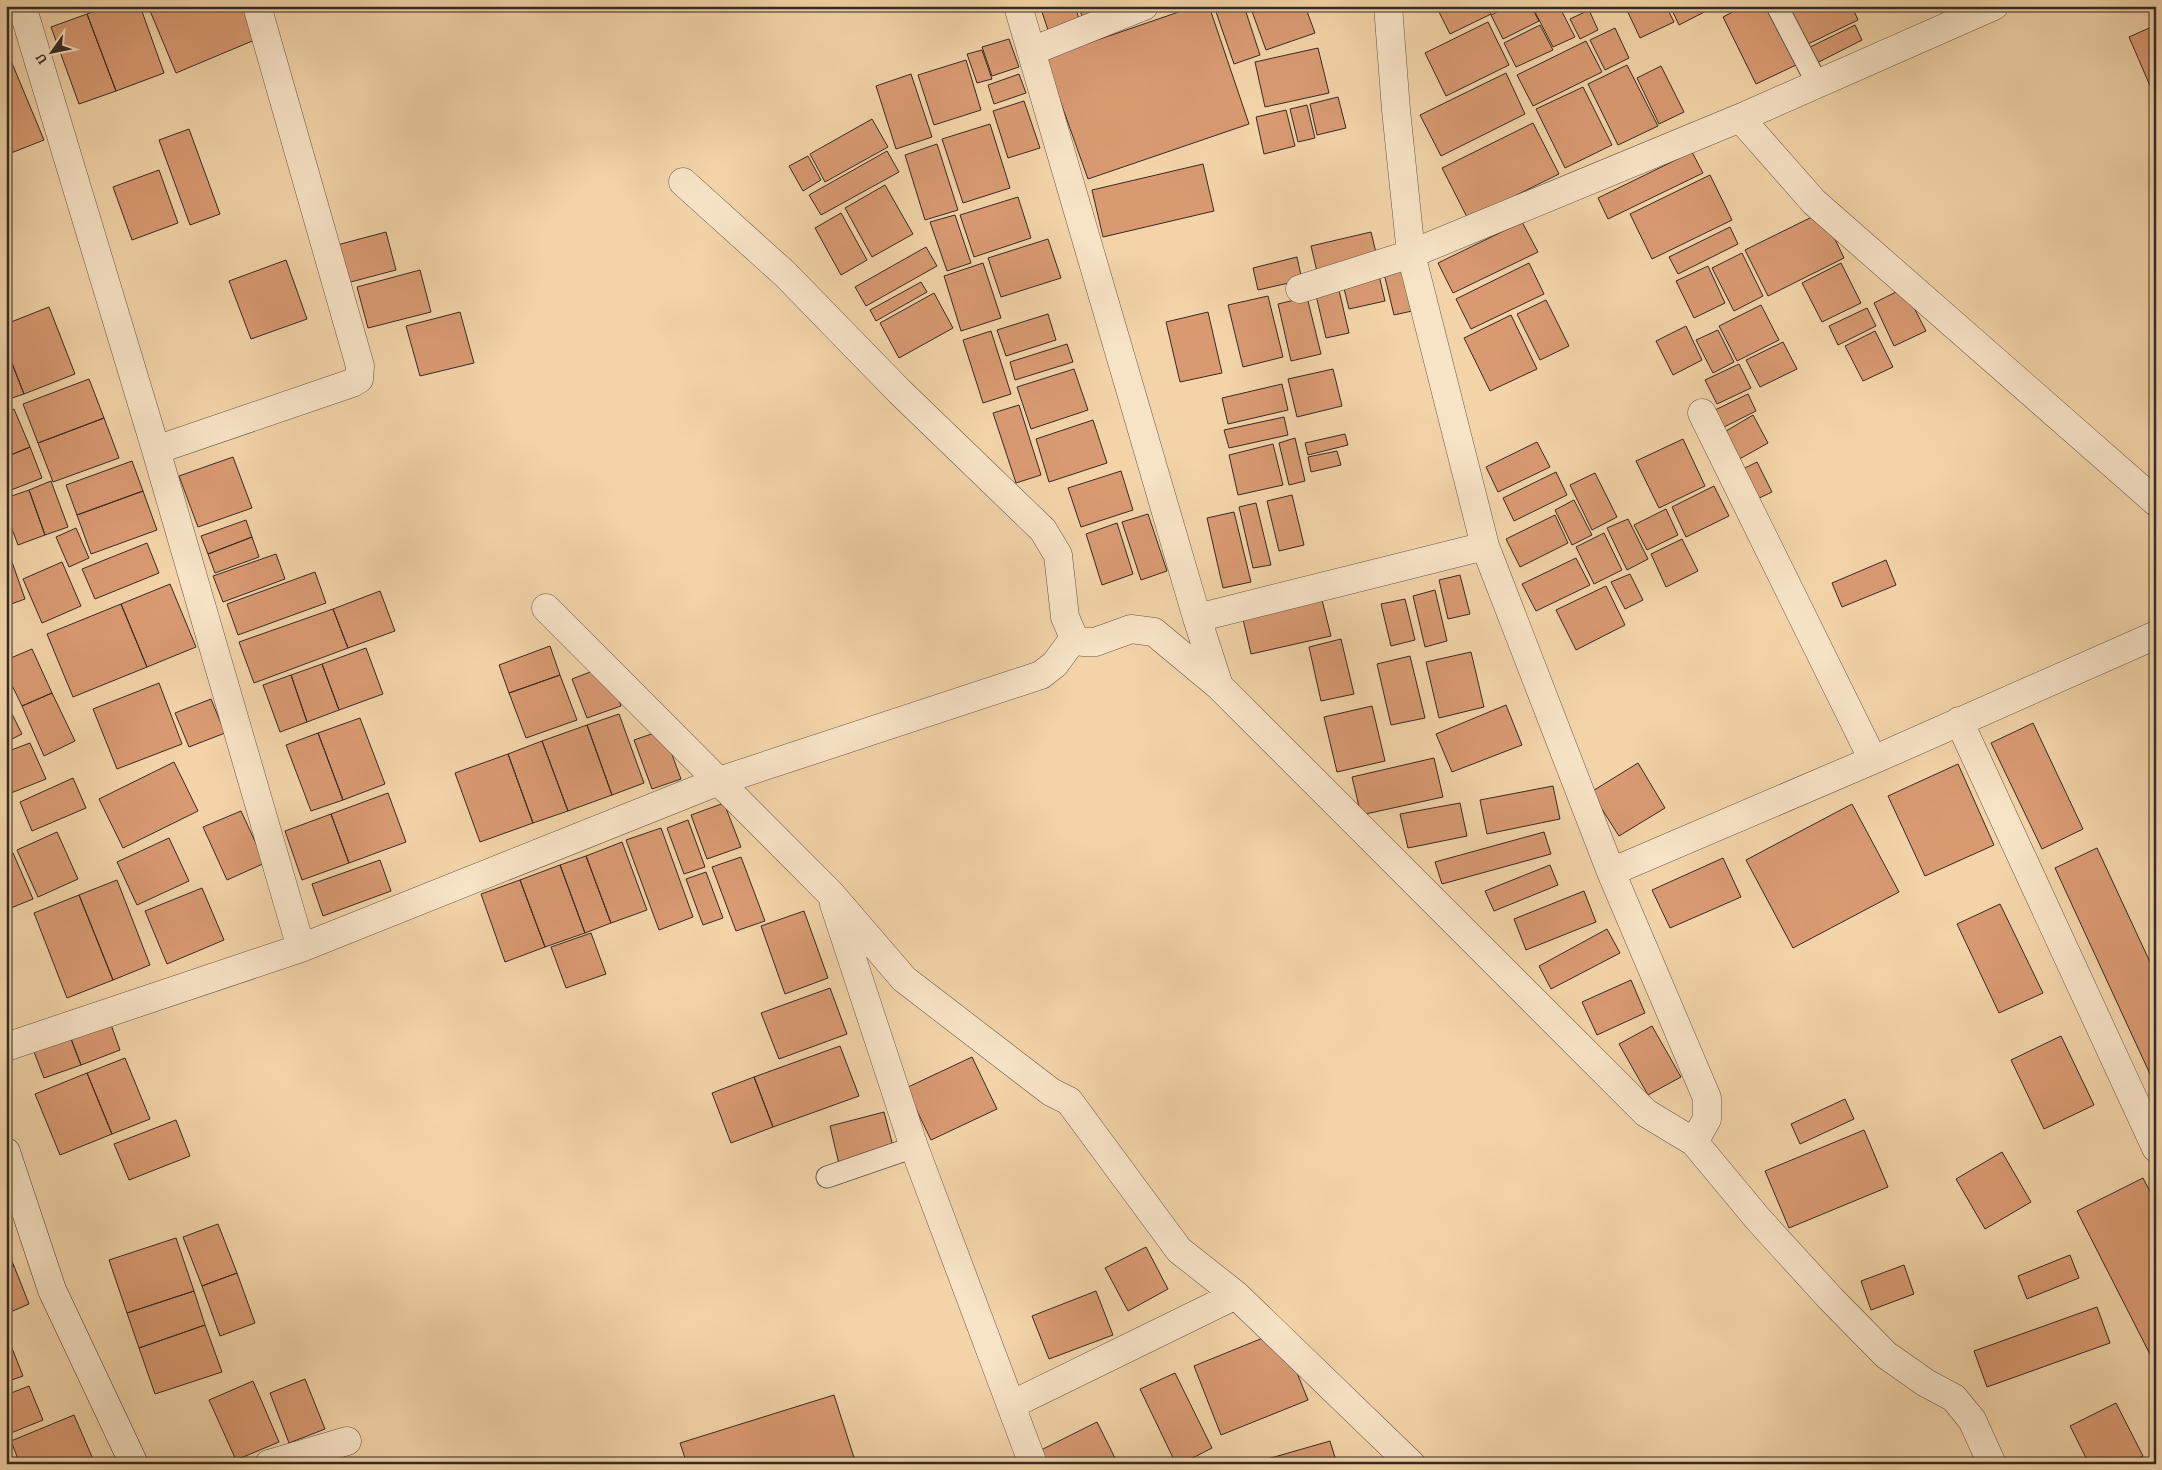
<svg xmlns="http://www.w3.org/2000/svg" width="2162" height="1470" font-family="Alegreya,serif">
<style>
.building{fill:#d99a72;stroke:#352a24}
.lines{fill:none;stroke-linecap:round;stroke-linejoin:round}
.lane-casing{stroke:#645445;stroke-width:23}
.street-casing{stroke:#645445;stroke-width:29}
.secondary-casing{stroke:#352a24;stroke-width:29}
.lane{stroke:#f7e3c6;stroke-width:21}
.street{stroke:#f7e3c6;stroke-width:28}
.secondary{stroke:#f7e3c6;stroke-width:28}
</style>
<rect width="100%" height="100%" fill="#f2d4a8"/>
<filter id="stains"><feTurbulence type="fractalNoise" baseFrequency=".004" numOctaves="4"/><feColorMatrix values="0 0 0 0 .2 0 0 0 0 .09 0 0 0 0 .02 0 0 0 .5 -.17"/></filter>
<radialGradient id="worn" r=".72"><stop offset=".6" stop-color="#630" stop-opacity="0"/><stop offset="1" stop-color="#630" stop-opacity=".3"/></radialGradient>
<path class="building" d="M 107,6 L 140,6 L 164,73 L 116,91 L 87,14 Z
M 148,6 L 244,6 L 257,39 L 176,73 Z
M 1040,6 L 1075,6 L 1079,19 L 1048,30 Z
M 1078,6 L 1126,6 L 1084,21 Z
M 1196,6 L 1209,6 L 1249,124 L 1088,179 L 1045,58 Z
M 1214,6 L 1244,6 L 1260,55 L 1234,64 Z
M 1250,6 L 1305,6 L 1315,33 L 1266,50 Z
M 1436,6 L 1487,6 L 1491,14 L 1450,34 Z
M 1509,6 L 1531,6 L 1539,21 L 1503,39 L 1491,15 Z
M 1547,6 L 1559,6 L 1575,37 L 1553,47 L 1535,12 Z
M 1625,6 L 1666,6 L 1674,22 L 1640,38 Z
M 1670,6 L 1716,6 L 1679,25 Z
M 1744,6 L 1766,6 L 1796,65 L 1756,84 L 1723,17 Z
M 1787,6 L 1852,6 L 1858,20 L 1806,45 Z
M 1589,10 L 1598,30 L 1580,39 L 1570,19 Z
M 87,14 L 116,91 L 79,104 L 51,27 Z
M 1488,22 L 1509,65 L 1446,96 L 1425,53 Z
M 1540,25 L 1553,50 L 1516,67 L 1504,43 Z
M 1855,25 L 1862,40 L 1811,66 L 1804,50 Z
M 2156,25 L 2156,86 L 2151,88 L 2129,37 Z
M 1615,28 L 1629,58 L 1605,70 L 1590,40 Z
M 1009,39 L 1019,67 L 992,76 L 982,47 Z
M 1586,41 L 1602,72 L 1533,106 L 1517,75 Z
M 1318,48 L 1329,93 L 1265,107 L 1255,62 Z
M 982,50 L 992,79 L 977,83 L 967,54 Z
M 9,56 L 44,140 L 11,153 L 6,141 L 6,57 Z
M 966,60 L 981,110 L 934,125 L 918,75 Z
M 1627,65 L 1658,126 L 1618,145 L 1588,84 Z
M 1661,66 L 1684,112 L 1659,124 L 1637,78 Z
M 1506,73 L 1525,114 L 1441,156 L 1420,115 Z
M 911,74 L 932,137 L 896,149 L 876,86 Z
M 1019,74 L 1026,93 L 994,104 L 988,85 Z
M 1583,87 L 1612,145 L 1565,168 L 1536,109 Z
M 1338,97 L 1346,128 L 1317,135 L 1310,104 Z
M 1024,101 L 1040,148 L 1008,158 L 993,111 Z
M 1307,105 L 1315,138 L 1298,142 L 1290,109 Z
M 1286,110 L 1295,146 L 1264,154 L 1256,117 Z
M 872,119 L 888,147 L 825,182 L 810,154 Z
M 1533,123 L 1559,174 L 1468,219 L 1442,168 Z
M 990,124 L 1010,188 L 963,203 L 942,139 Z
M 189,129 L 220,214 L 190,225 L 159,140 Z
M 937,144 L 958,210 L 925,220 L 905,155 Z
M 887,151 L 899,172 L 821,215 L 809,195 Z
M 1692,152 L 1703,173 L 1608,219 L 1598,198 Z
M 808,156 L 821,180 L 803,191 L 789,166 Z
M 1203,164 L 1214,211 L 1103,237 L 1092,190 Z
M 159,170 L 178,223 L 132,240 L 113,187 Z
M 1710,175 L 1732,220 L 1652,259 L 1630,214 Z
M 885,185 L 913,234 L 872,257 L 845,208 Z
M 1018,197 L 1031,238 L 974,257 L 960,215 Z
M 1822,212 L 1844,258 L 1768,296 L 1745,250 Z
M 841,213 L 867,260 L 841,275 L 815,228 Z
M 955,215 L 971,263 L 947,271 L 930,222 Z
M 1522,222 L 1538,252 L 1453,293 L 1438,263 Z
M 1730,227 L 1738,244 L 1678,274 L 1669,257 Z
M 386,232 L 396,270 L 347,283 L 337,245 Z
M 1371,232 L 1378,261 L 1318,276 L 1311,246 Z
M 1048,239 L 1061,278 L 1001,297 L 988,258 Z
M 926,247 L 937,266 L 866,306 L 855,287 Z
M 1742,253 L 1763,296 L 1734,311 L 1712,268 Z
M 1297,257 L 1302,280 L 1258,290 L 1253,268 Z
M 286,260 L 307,319 L 251,339 L 229,281 Z
M 1400,261 L 1412,311 L 1394,315 L 1382,265 Z
M 983,263 L 1001,318 L 961,331 L 944,276 Z
M 1529,263 L 1544,294 L 1471,329 L 1456,299 Z
M 1841,263 L 1861,303 L 1822,322 L 1802,283 Z
M 1708,266 L 1725,303 L 1694,318 L 1676,281 Z
M 420,270 L 431,312 L 368,328 L 357,287 Z
M 1378,271 L 1385,301 L 1349,309 L 1342,280 Z
M 921,282 L 927,292 L 876,321 L 870,310 Z
M 1338,286 L 1349,333 L 1326,338 L 1315,291 Z
M 1904,288 L 1926,331 L 1894,346 L 1874,303 Z
M 934,293 L 953,328 L 899,358 L 880,323 Z
M 1268,296 L 1283,357 L 1243,367 L 1228,305 Z
M 1307,297 L 1321,354 L 1291,361 L 1278,304 Z
M 1546,300 L 1569,346 L 1540,360 L 1517,314 Z
M 1761,305 L 1779,340 L 1737,361 L 1719,326 Z
M 49,307 L 75,374 L 24,394 L 6,348 L 6,324 Z
M 1867,308 L 1876,326 L 1838,345 L 1829,326 Z
M 460,312 L 474,363 L 420,376 L 406,326 Z
M 1208,312 L 1222,373 L 1180,382 L 1166,322 Z
M 1048,314 L 1056,340 L 1006,356 L 997,330 Z
M 1511,315 L 1537,369 L 1490,391 L 1464,338 Z
M 1686,326 L 1702,360 L 1673,375 L 1656,341 Z
M 1718,330 L 1734,362 L 1713,373 L 1696,340 Z
M 991,331 L 1011,394 L 983,403 L 963,340 Z
M 1875,331 L 1893,367 L 1863,381 L 1845,346 Z
M 1783,342 L 1797,369 L 1760,387 L 1746,360 Z
M 1067,344 L 1073,362 L 1015,380 L 1010,362 Z
M 6,348 L 24,394 L 6,400 Z
M 1739,364 L 1751,388 L 1717,404 L 1705,380 Z
M 1074,369 L 1088,410 L 1031,429 L 1017,387 Z
M 1333,369 L 1342,406 L 1297,417 L 1288,379 Z
M 89,379 L 104,418 L 38,443 L 23,404 Z
M 1282,384 L 1288,410 L 1228,424 L 1222,398 Z
M 1748,394 L 1756,411 L 1722,428 L 1713,411 Z
M 1019,405 L 1041,475 L 1016,483 L 993,413 Z
M 14,409 L 30,447 L 6,457 L 6,412 Z
M 1753,415 L 1768,443 L 1736,461 L 1721,434 Z
M 1284,417 L 1288,435 L 1229,448 L 1224,430 Z
M 104,418 L 119,458 L 53,482 L 38,443 Z
M 1093,420 L 1107,463 L 1049,482 L 1036,439 Z
M 1345,434 L 1348,445 L 1308,455 L 1305,443 Z
M 1295,438 L 1305,481 L 1289,485 L 1279,443 Z
M 1683,439 L 1705,486 L 1659,508 L 1636,461 Z
M 1537,442 L 1550,467 L 1498,492 L 1486,467 Z
M 1273,444 L 1283,485 L 1238,495 L 1229,455 Z
M 30,447 L 42,478 L 6,492 L 6,457 Z
M 1337,451 L 1341,465 L 1311,472 L 1308,457 Z
M 233,457 L 252,508 L 198,527 L 179,476 Z
M 132,461 L 143,491 L 77,515 L 66,485 Z
M 1757,462 L 1772,492 L 1753,501 L 1739,471 Z
M 1121,471 L 1133,510 L 1081,527 L 1068,488 Z
M 1556,472 L 1567,495 L 1514,521 L 1503,498 Z
M 1595,473 L 1617,517 L 1592,530 L 1570,485 Z
M 51,481 L 68,527 L 45,535 L 29,490 Z
M 1714,486 L 1729,516 L 1686,537 L 1672,507 Z
M 29,490 L 45,535 L 18,545 L 6,513 L 6,498 Z
M 143,491 L 157,530 L 91,554 L 77,515 Z
M 1292,495 L 1304,545 L 1279,551 L 1267,501 Z
M 1574,500 L 1592,535 L 1572,545 L 1555,510 Z
M 1256,503 L 1271,565 L 1253,568 L 1239,507 Z
M 1666,509 L 1678,535 L 1647,550 L 1634,525 Z
M 1234,512 L 1251,582 L 1223,588 L 1207,518 Z
M 1148,514 L 1167,571 L 1141,580 L 1122,522 Z
M 1555,515 L 1568,543 L 1520,567 L 1506,539 Z
M 1628,519 L 1648,559 L 1627,570 L 1607,528 Z
M 246,520 L 252,537 L 208,554 L 201,536 Z
M 1117,523 L 1133,574 L 1102,585 L 1086,534 Z
M 76,528 L 89,558 L 69,567 L 56,537 Z
M 1604,533 L 1622,570 L 1594,584 L 1576,547 Z
M 252,537 L 259,557 L 215,573 L 208,554 Z
M 1682,539 L 1698,571 L 1666,587 L 1651,554 Z
M 147,543 L 159,573 L 95,599 L 82,569 Z
M 6,545 L 25,599 L 6,606 Z
M 276,554 L 285,579 L 223,602 L 213,576 Z
M 1576,558 L 1590,585 L 1536,611 L 1522,584 Z
M 1886,560 L 1896,585 L 1842,607 L 1832,583 Z
M 62,562 L 81,606 L 42,623 L 23,579 Z
M 315,572 L 326,603 L 238,635 L 227,604 Z
M 1630,574 L 1643,600 L 1625,609 L 1611,582 Z
M 1460,575 L 1470,614 L 1448,619 L 1439,580 Z
M 170,584 L 196,647 L 147,667 L 121,604 Z
M 1606,586 L 1625,625 L 1576,650 L 1556,610 Z
M 1435,590 L 1447,641 L 1425,647 L 1413,596 Z
M 380,591 L 395,631 L 348,648 L 333,609 Z
M 1405,599 L 1415,640 L 1391,646 L 1381,604 Z
M 1322,600 L 1331,636 L 1251,654 L 1243,619 Z
M 121,604 L 147,667 L 73,697 L 47,634 Z
M 333,609 L 348,648 L 254,683 L 239,642 Z
M 1341,639 L 1354,694 L 1321,701 L 1309,647 Z
M 550,646 L 560,675 L 509,693 L 499,665 Z
M 366,648 L 383,694 L 339,710 L 322,664 Z
M 32,649 L 52,693 L 22,706 L 6,673 L 6,660 Z
M 1471,652 L 1484,707 L 1439,718 L 1426,662 Z
M 1410,656 L 1425,718 L 1391,725 L 1377,664 Z
M 322,664 L 339,710 L 307,722 L 291,675 Z
M 606,666 L 621,706 L 587,718 L 572,679 Z
M 291,675 L 307,722 L 280,732 L 263,685 Z
M 560,675 L 577,720 L 526,738 L 509,693 Z
M 159,683 L 182,744 L 117,769 L 93,709 Z
M 52,693 L 75,741 L 44,756 L 22,706 Z
M 211,699 L 225,733 L 189,747 L 175,713 Z
M 6,702 L 22,734 L 6,742 Z
M 1506,705 L 1522,745 L 1452,772 L 1436,734 Z
M 1372,706 L 1385,761 L 1337,772 L 1324,717 Z
M 619,714 L 644,783 L 612,795 L 587,725 Z
M 360,718 L 385,784 L 343,800 L 318,733 Z
M 2033,723 L 2083,829 L 2042,849 L 1991,743 Z
M 587,725 L 612,795 L 568,811 L 542,741 Z
M 663,730 L 681,779 L 652,789 L 634,740 Z
M 318,733 L 343,800 L 311,811 L 286,745 Z
M 542,741 L 568,811 L 533,823 L 508,754 Z
M 30,743 L 46,779 L 6,795 L 6,752 Z
M 508,754 L 533,823 L 480,842 L 455,773 Z
M 1434,758 L 1443,797 L 1361,815 L 1352,777 Z
M 174,762 L 198,811 L 123,848 L 99,799 Z
M 1638,763 L 1665,808 L 1619,836 L 1591,792 Z
M 1958,764 L 1994,845 L 1925,876 L 1888,796 Z
M 73,778 L 86,808 L 32,831 L 20,802 Z
M 1553,786 L 1560,819 L 1487,834 L 1480,800 Z
M 388,793 L 406,842 L 349,863 L 331,814 Z
M 724,803 L 741,847 L 707,859 L 691,815 Z
M 1460,803 L 1467,836 L 1408,848 L 1400,814 Z
M 1852,804 L 1899,892 L 1793,948 L 1746,860 Z
M 241,811 L 265,863 L 227,880 L 203,827 Z
M 331,814 L 349,863 L 302,880 L 285,831 Z
M 688,820 L 705,867 L 684,874 L 667,828 Z
M 661,828 L 693,917 L 659,930 L 626,840 Z
M 57,832 L 78,879 L 38,897 L 17,850 Z
M 1544,832 L 1551,854 L 1442,884 L 1435,862 Z
M 169,838 L 189,881 L 137,905 L 117,862 Z
M 622,842 L 647,910 L 611,923 L 586,856 Z
M 2097,848 L 2156,975 L 2156,1087 L 2055,868 Z
M 13,853 L 33,899 L 6,910 L 6,856 Z
M 586,856 L 611,923 L 585,933 L 560,865 Z
M 741,857 L 765,921 L 736,931 L 712,867 Z
M 1723,858 L 1741,897 L 1670,928 L 1652,890 Z
M 380,860 L 391,891 L 323,916 L 312,884 Z
M 560,865 L 585,933 L 545,947 L 520,880 Z
M 1550,865 L 1558,885 L 1494,911 L 1485,891 Z
M 706,872 L 723,918 L 703,925 L 686,879 Z
M 117,880 L 150,965 L 113,980 L 79,895 Z
M 520,880 L 545,947 L 505,962 L 481,894 Z
M 202,888 L 224,940 L 167,964 L 145,911 Z
M 1584,891 L 1596,922 L 1526,950 L 1514,919 Z
M 79,895 L 113,980 L 67,998 L 34,913 Z
M 2000,904 L 2043,993 L 1999,1013 L 1957,924 Z
M 804,911 L 828,978 L 785,994 L 761,926 Z
M 1607,929 L 1620,953 L 1551,989 L 1539,966 Z
M 591,933 L 606,974 L 566,988 L 551,947 Z
M 1631,980 L 1645,1013 L 1597,1035 L 1582,1002 Z
M 830,988 L 847,1034 L 779,1059 L 761,1013 Z
M 108,1016 L 120,1050 L 81,1065 L 68,1031 Z
M 1652,1026 L 1681,1077 L 1648,1095 L 1619,1044 Z
M 68,1031 L 81,1065 L 44,1078 L 31,1044 Z
M 2061,1036 L 2094,1105 L 2044,1129 L 2011,1060 Z
M 840,1046 L 859,1096 L 773,1127 L 754,1077 Z
M 972,1057 L 997,1109 L 931,1140 L 906,1088 Z
M 125,1058 L 150,1119 L 112,1134 L 87,1073 Z
M 87,1073 L 112,1134 L 60,1155 L 35,1094 Z
M 754,1077 L 773,1127 L 731,1143 L 712,1093 Z
M 1845,1099 L 1854,1119 L 1800,1144 L 1791,1124 Z
M 884,1112 L 894,1150 L 839,1164 L 830,1126 Z
M 176,1120 L 190,1156 L 129,1180 L 114,1144 Z
M 1864,1130 L 1888,1187 L 1789,1228 L 1765,1171 Z
M 2002,1152 L 2031,1202 L 1985,1229 L 1956,1179 Z
M 2143,1178 L 2156,1203 L 2156,1366 L 2077,1211 Z
M 218,1224 L 237,1273 L 202,1286 L 183,1237 Z
M 176,1238 L 194,1291 L 127,1313 L 109,1260 Z
M 1146,1247 L 1168,1289 L 1128,1311 L 1105,1268 Z
M 6,1248 L 14,1266 L 6,1269 Z
M 2070,1255 L 2079,1278 L 2027,1299 L 2018,1276 Z
M 1904,1265 L 1914,1294 L 1871,1310 L 1861,1281 Z
M 14,1266 L 29,1304 L 6,1314 L 6,1269 Z
M 237,1273 L 255,1323 L 220,1336 L 202,1286 Z
M 194,1291 L 205,1325 L 139,1348 L 127,1313 Z
M 1096,1291 L 1113,1335 L 1049,1359 L 1032,1316 Z
M 2097,1307 L 2110,1343 L 1987,1387 L 1974,1351 Z
M 205,1325 L 222,1372 L 155,1394 L 139,1348 Z
M 1280,1331 L 1308,1400 L 1221,1435 L 1194,1366 Z
M 6,1333 L 23,1376 L 6,1382 Z
M 1175,1373 L 1212,1448 L 1181,1464 L 1176,1464 L 1140,1389 Z
M 305,1379 L 325,1429 L 289,1443 L 270,1393 Z
M 253,1381 L 279,1442 L 236,1460 L 209,1400 Z
M 29,1386 L 43,1420 L 6,1435 L 6,1395 Z
M 834,1395 L 856,1464 L 687,1464 L 680,1443 Z
M 2116,1403 L 2143,1456 L 2128,1464 L 2089,1464 L 2070,1426 Z
M 74,1415 L 95,1464 L 20,1464 L 11,1441 Z
M 1097,1422 L 1118,1464 L 1045,1464 L 1039,1451 Z
M 1330,1441 L 1337,1464 L 1250,1464 Z"/>
<g class="lines">
<g class="lane-casing">
<path id="lane" d="M 1777,6 L 1817,83
M 827,1177 L 914,1147"/>
</g>
<g class="street-casing">
<path id="street" d="M 22,6 L 156,450 L 301,948
M 1018,6 L 1197,618 L 1219,686
M 1032,51 L 1144,6
M 1740,118 L 1814,202 L 2156,502
M 683,182 L 785,274 L 900,392 L 1043,530 L 1058,555 L 1065,617 L 1074,638 L 1083,642 L 1095,642 L 1131,629 L 1154,632 L 1219,686 L 1646,1113 L 1694,1142 L 1758,1219 L 1831,1299 L 1886,1355 L 1926,1383 L 1954,1398 L 1972,1420 L 1992,1464
M 1300,289 L 1411,254 L 1396,110 L 1388,6
M 1702,413 L 1873,760
M 156,450 L 352,383 L 359,379 L 360,366 L 257,6
M 546,608 L 830,893 L 904,979 L 1051,1092 L 1069,1101 L 1179,1250 L 1236,1295 L 1411,1464
M 1197,618 L 1485,546
M 1959,721 L 2156,1148
M 1611,872 L 1873,760 L 2156,635
M 834,904 L 914,1147 L 1033,1464
M 6,1047 L 301,948 L 719,781 L 1041,675 L 1055,664 L 1074,638
M 1694,1142 L 1707,1119 L 1707,1098 L 1611,872 L 1485,546 L 1411,254 L 1740,118 L 1994,6
M 1011,1405 L 1236,1295
M 269,1464 L 347,1441"/>
</g>
<g class="secondary-casing">
<path id="secondary" d="M 6,1152 L 52,1290 L 134,1464"/>
</g>
<use href="#lane" class="lane"/>
<use href="#street" class="street"/>
<use href="#secondary" class="secondary"/>
</g>
<rect width="2162" height="1470" fill="none" stroke="#f2d4a8" stroke-width="25"/>
<rect x="8" y="8" width="2147" height="1455" fill="none" stroke="#352a24" stroke-width="2.5"/>
<rect x="12" y="12" width="2137" height="1445" fill="none" stroke="#352a24"/>
<g transform="translate(52 52) rotate(237)" stroke="#f7e3c6" stroke-width="4" paint-order="stroke">
<path d="M0-4L9 19L0 12L-9 19Z" fill="#352a24"/>
<text y="-8" font-size="14" font-weight="bold" text-anchor="middle" fill="#352a24">U</text>
</g>
<rect width="100%" height="100%" filter="url(#stains)"/>
<rect width="100%" height="100%" fill="url(#worn)"/>
</svg>
